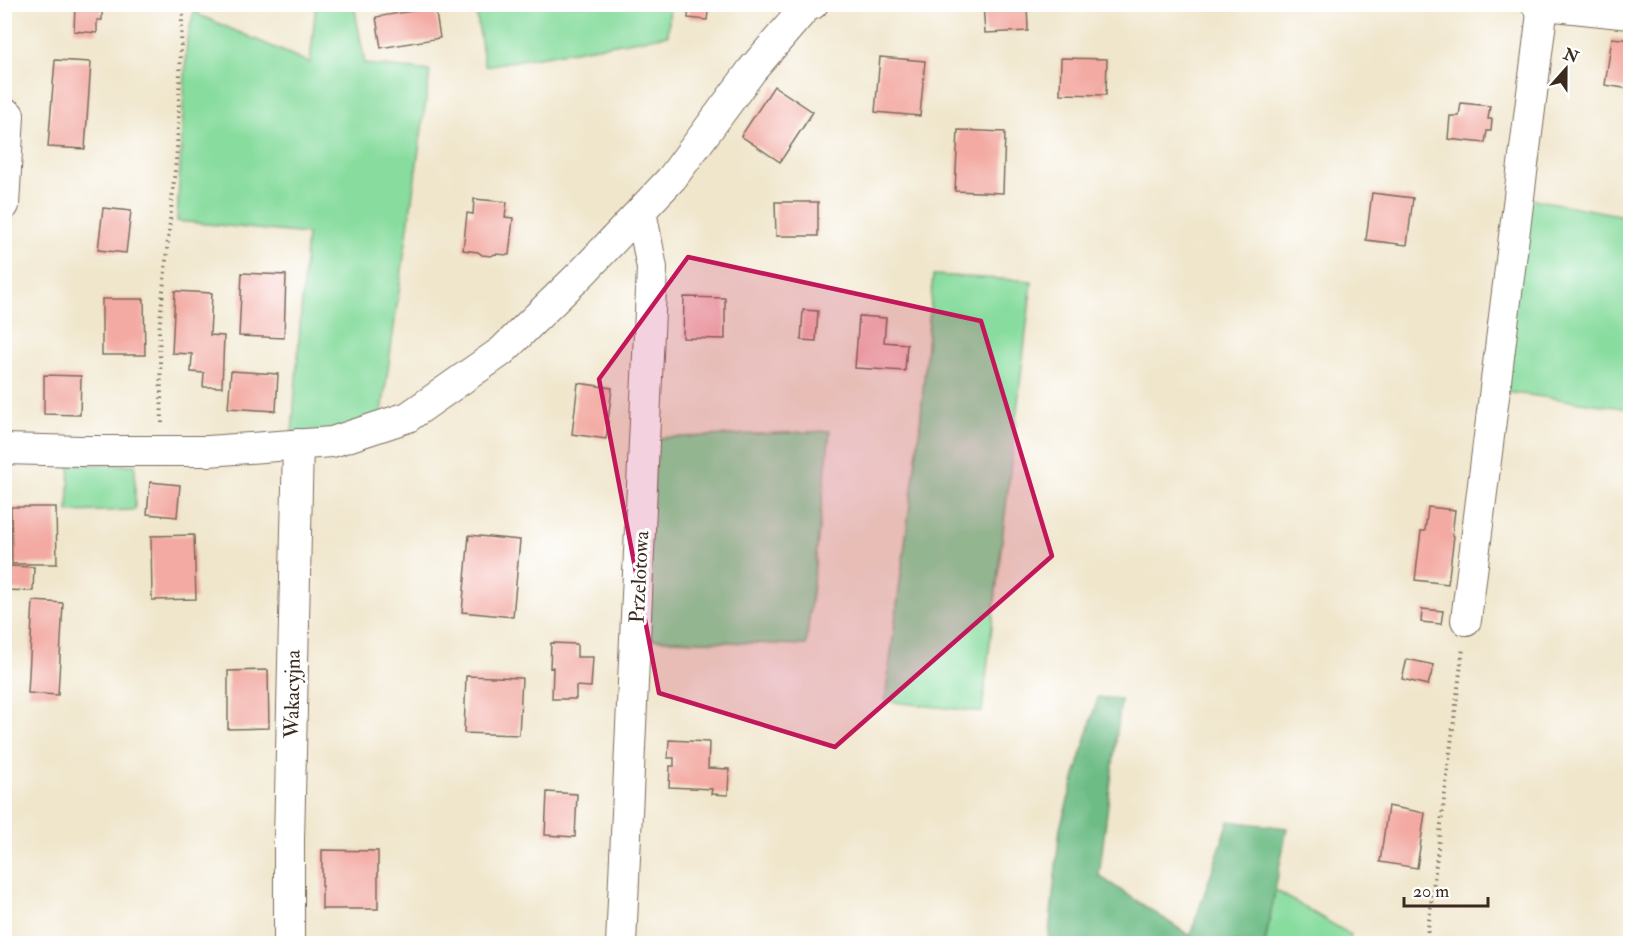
<svg xmlns="http://www.w3.org/2000/svg" width="1635" height="948" font-family="'IM FELL Double Pica',serif">
<style>
.green{fill:#87dc9e;stroke:#61835e;stroke-width:1.5}
.forest{fill:#6dbc85;stroke:#547352;stroke-width:1.5}
.building{fill:#f3aaa3}
.lines{fill:none;stroke-linecap:round;stroke-linejoin:round}
.minor-casing{stroke:#7a6c5b;stroke-width:32}
.path{stroke:#7a6c5b;stroke-width:4;stroke-dasharray:1.5 4.5;stroke-linecap:butt}
.minor{stroke:#fff;stroke-width:30}
.marked{fill:#c2185b;fill-opacity:0.2;stroke:#c2185b;stroke-width:4.5;stroke-linejoin:round}
.labels{text-anchor:middle;stroke-width:6;stroke-linejoin:round;paint-order:stroke}
.street-label{font-size:21px;fill:#3b2a1e;stroke:#fff}
</style>
<rect width="100%" height="100%" fill="#fff"/>
<filter id="ink" filterUnits="userSpaceOnUse"><feTurbulence type="fractalNoise" baseFrequency=".0167" numOctaves="2"/><feDisplacementMap in="SourceGraphic" scale="12" xChannelSelector="R" yChannelSelector="G"/><feConvolveMatrix kernelMatrix="1 2 1 2 8 2 1 2 1" color-interpolation-filters="sRGB"/></filter>
<filter id="wash" filterUnits="userSpaceOnUse"><feTurbulence type="fractalNoise" baseFrequency=".008" numOctaves="4" result="noise"/><feDisplacementMap in="SourceGraphic" scale="24" xChannelSelector="R" yChannelSelector="G"/><feGaussianBlur stdDeviation="1.35" result="paint"/><feColorMatrix in="noise" values="0 0 0 0 0 0 0 0 0 0 0 0 0 0 0 0 0 1.4 0 .05"/><feComposite in="paint" operator="in"/></filter>
<g filter="url(#wash)">
<rect width="100%" height="100%" fill="#f0e6cc"/>
<path class="green" d="M 196,5 L 199,15 L 310,63 L 316,5 L 354,5 L 365,64 L 430,71 L 381,419 L 340,432 L 292,433 L 307,234 L 177,221 L 187,38 Z
M 475,5 L 670,5 L 668,35 L 485,66 Z
M 1527,198 L 1630,217 L 1630,409 L 1500,391 Z
M 933,275 L 1032,281 L 982,712 L 885,701 L 920,427 Z
M 830,431 L 806,645 L 645,639 L 655,438 Z
M 70,464 L 135,465 L 135,510 L 68,512 Z
M 1275,890 L 1351,935 L 1349,943 L 1265,944 Z"/>
<path class="forest" d="M 1098,697 L 1121,700 L 1099,876 L 1190,936 L 1229,821 L 1287,828 L 1265,943 L 1048,943 L 1060,828 Z"/>
<g id="blocks">
<path class="building" d="M 75,4 L 102,4 L 102,20 L 97,20 L 97,33 L 74,31 Z
M 689,4 L 709,4 L 707,20 L 688,18 Z
M 983,4 L 1027,4 L 1028,31 L 985,33 Z
M 435,7 L 440,38 L 381,48 L 376,17 Z
M 1612,38 L 1630,40 L 1630,89 L 1605,85 Z
M 880,57 L 925,61 L 920,116 L 875,112 Z
M 1061,58 L 1107,59 L 1106,95 L 1060,94 Z
M 55,60 L 91,62 L 85,149 L 48,147 Z
M 774,86 L 813,112 L 780,162 L 741,136 Z
M 1461,103 L 1490,106 L 1488,119 L 1492,119 L 1491,131 L 1487,131 L 1485,143 L 1448,139 L 1450,116 L 1459,116 Z
M 958,130 L 1005,132 L 1003,193 L 955,191 Z
M 1372,193 L 1413,198 L 1407,245 L 1366,240 Z
M 474,199 L 507,202 L 505,217 L 513,218 L 509,255 L 495,254 L 491,256 L 482,255 L 478,252 L 463,250 L 467,213 L 473,214 Z
M 775,202 L 818,202 L 818,236 L 776,236 Z
M 103,208 L 131,211 L 126,253 L 98,250 Z
M 242,273 L 286,275 L 284,338 L 239,336 Z
M 175,291 L 212,293 L 210,335 L 224,336 L 222,387 L 203,387 L 204,373 L 191,372 L 192,354 L 172,353 Z
M 684,297 L 725,298 L 725,339 L 683,338 Z
M 102,299 L 144,299 L 145,355 L 102,355 Z
M 803,310 L 818,311 L 816,341 L 801,340 Z
M 859,316 L 886,318 L 884,342 L 907,344 L 905,371 L 855,368 Z
M 231,371 L 278,374 L 276,411 L 228,408 Z
M 44,375 L 81,376 L 80,415 L 44,414 Z
M 578,383 L 612,388 L 606,439 L 572,434 Z
M 150,482 L 180,485 L 177,517 L 147,514 Z
M 11,507 L 56,507 L 57,564 L 12,564 Z
M 1428,507 L 1455,510 L 1452,535 L 1454,536 L 1448,584 L 1415,580 L 1421,531 L 1425,531 Z
M 194,535 L 196,599 L 152,600 L 151,536 Z
M 469,535 L 520,540 L 513,617 L 462,612 Z
M 8,566 L 34,567 L 33,591 L 7,590 Z
M 33,601 L 63,603 L 58,695 L 28,693 Z
M 1422,609 L 1443,611 L 1441,624 L 1421,622 Z
M 551,643 L 577,644 L 577,657 L 593,657 L 591,687 L 576,686 L 576,699 L 552,699 L 553,667 L 550,668 Z
M 1407,659 L 1434,665 L 1428,685 L 1402,679 Z
M 268,670 L 269,728 L 228,729 L 228,671 Z
M 466,676 L 522,678 L 519,735 L 464,733 Z
M 669,740 L 709,742 L 708,768 L 729,769 L 728,795 L 711,794 L 712,789 L 669,787 L 670,766 L 674,766 L 674,758 L 668,758 Z
M 547,792 L 577,794 L 575,837 L 545,835 Z
M 1388,806 L 1425,813 L 1417,868 L 1380,862 Z
M 322,850 L 378,851 L 378,909 L 322,909 Z"/>
</g>
</g>
<g filter="url(#ink)">
<use href="#blocks" fill-opacity="0" stroke="#7a6c5b" stroke-width="1.5"/>
<g class="lines">
<g class="minor-casing">
<path id="minor" d="M 1536,4 L 1630,14
M 4,205 L 9,115
M 4,449 L 82,451 L 208,451 L 332,442 L 408,417 L 502,351 L 584,271 L 672,178 L 752,70 L 806,7 L 813,4
M 1466,620 L 1543,5
M 289,944 L 289,840 L 298,444
M 621,944 L 652,268 L 641,211"/>
</g>
<path class="path" d="M 162,423 L 159,331 L 177,150 L 182,20 L 185,4
M 1426,944 L 1463,648"/>
<use href="#minor" class="minor"/>
</g>
</g>
<path class="marked" d="M 688,257 L 981,321 L 1052,556 L 835,747 L 659,693 L 599,379 Z"/>
<g class="labels">
<g class="street-label">
<text transform="translate(639 577) rotate(-87)" y="7">Przelotowa</text>
<text transform="translate(292 694) rotate(-89)" y="7">Wakacyjna</text>
</g>
</g>
<rect width="1635" height="948" fill="none" stroke="#fff" stroke-width="24"/>
<g transform="translate(1566 69) rotate(21)" stroke="#ffffff" stroke-width="4.5" paint-order="stroke">
<path d="M0-4.5L10 22L0 15L-10 22Z" fill="#3b2a1e"/>
<text y="-9" font-size="16" font-weight="bold" text-anchor="middle" fill="#3b2a1e">N</text>
</g>
<path d="M1404 897v9h84v-9" fill="none" stroke="#3b2a1e" stroke-width="3"/>
<text x="1413" y="897" font-size="18" fill="#3b2a1e" stroke="#ffffff" stroke-width="4.5" paint-order="stroke">20 m</text>
</svg>
